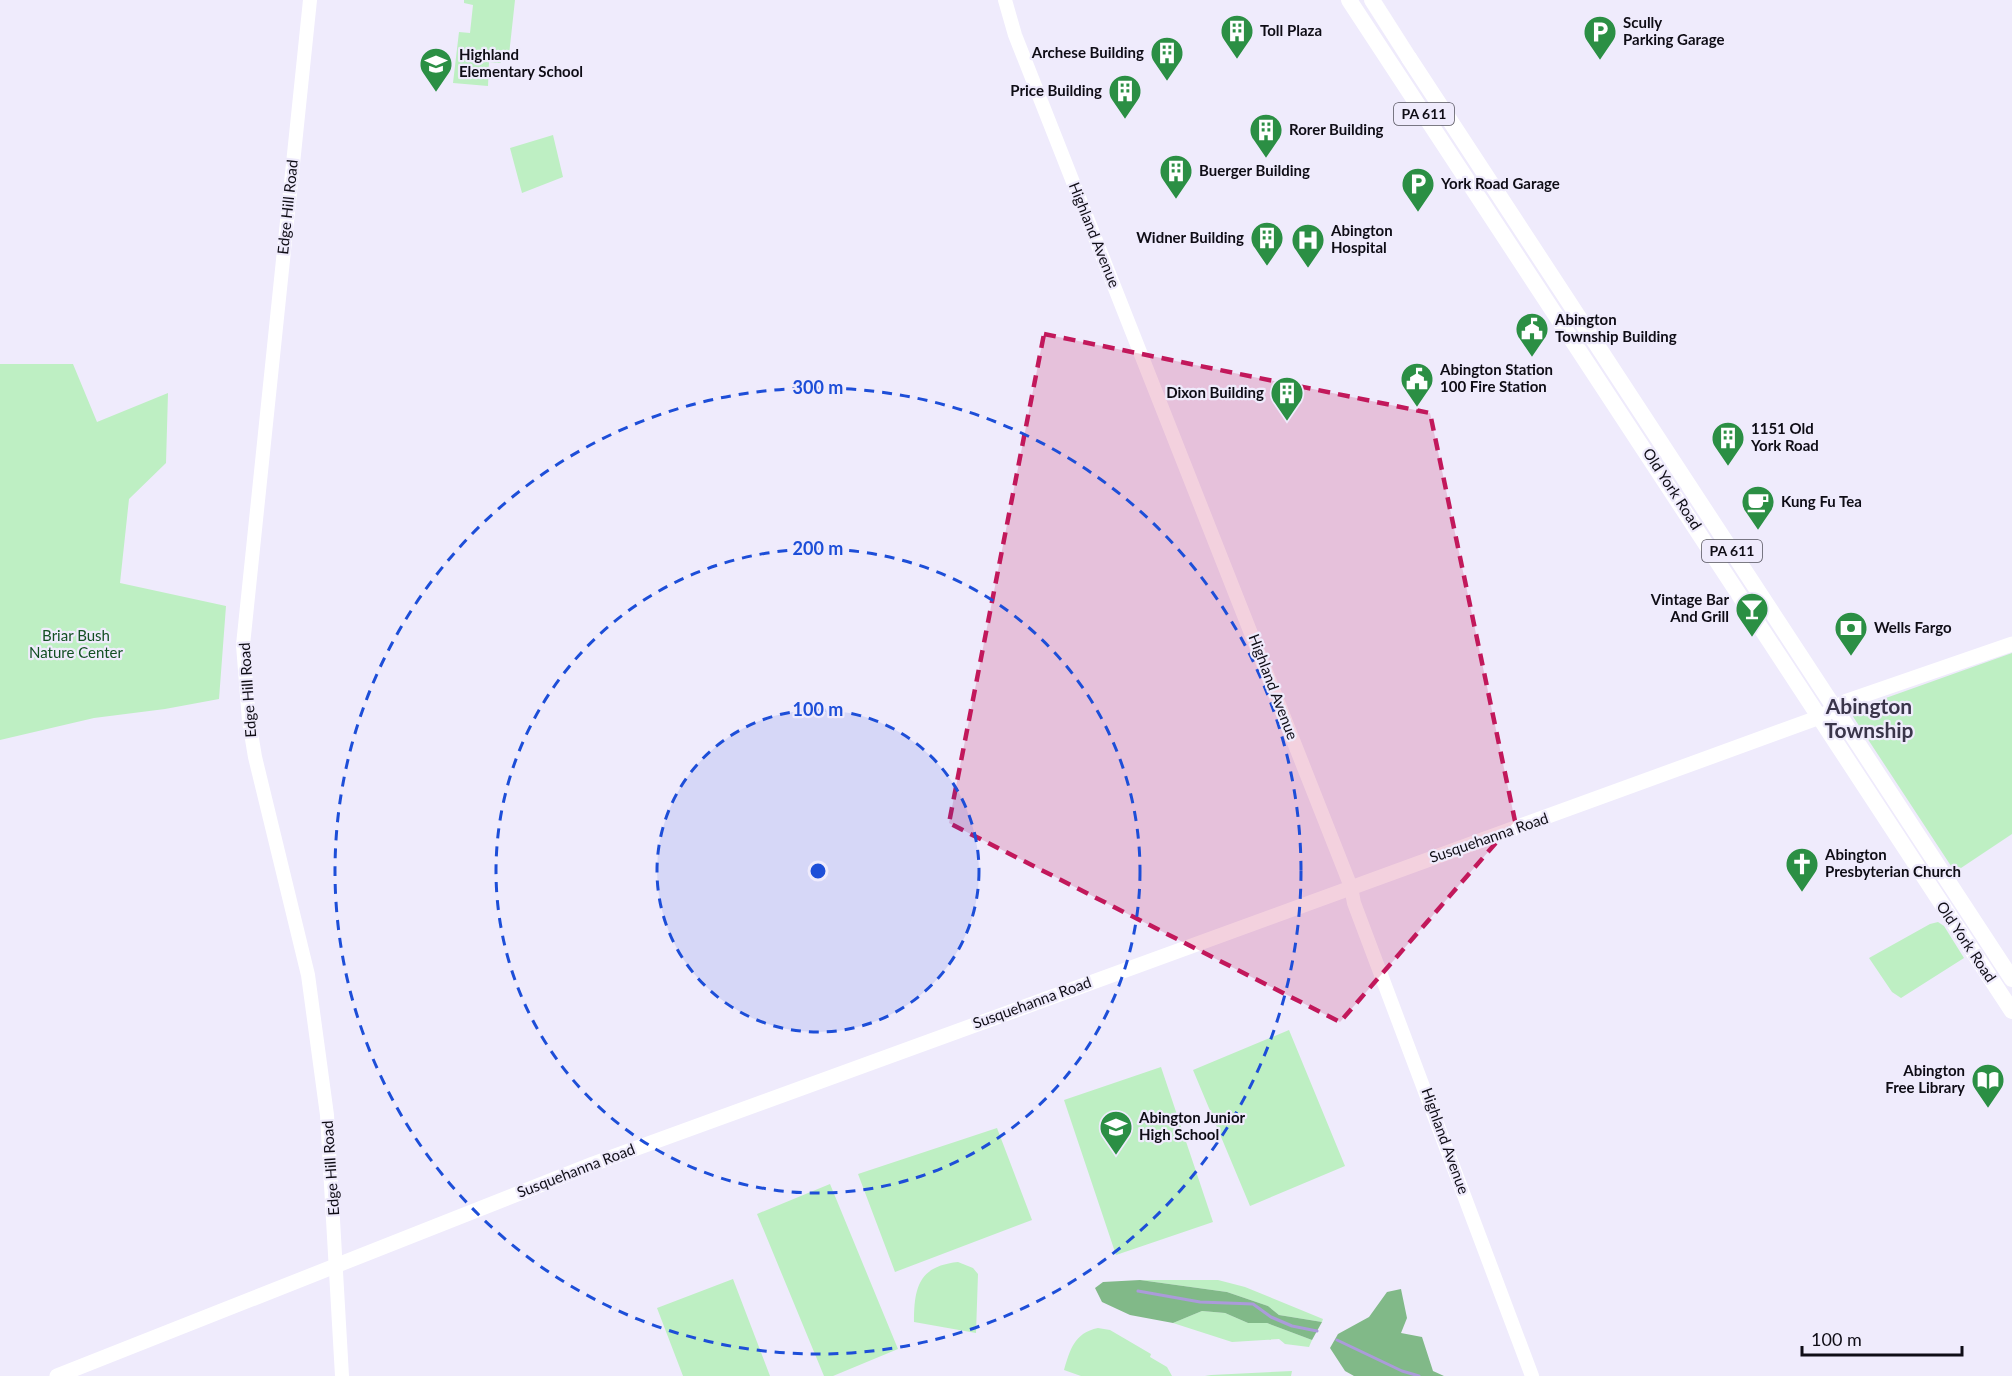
<svg xmlns="http://www.w3.org/2000/svg" width="2012" height="1376" font-family="Lato,sans-serif">
<style>
.green{fill:#beefc3}
.forest{fill:#81b988}
.lines{fill:none;stroke-linecap:round;stroke-linejoin:round}
.stream{stroke:#ab9bda;stroke-width:3}
.tertiary{stroke:#fff;stroke-width:14}
.secondary{stroke:#fff;stroke-width:15}
.primary{stroke:#fff;stroke-width:16}
.trunk{stroke:#fff;stroke-width:16}
.marked{fill:#c2185b;fill-opacity:0.2;stroke:#c2185b;stroke-width:4.5;stroke-dasharray:12 8;stroke-linejoin:round}
.ring{fill:none;stroke:#1d4ed8;stroke-width:3;stroke-dasharray:10 8}
.labels{text-anchor:middle;stroke-width:4.5;stroke-linejoin:round;paint-order:stroke}
.shield{fill:#efebfc;stroke:#52505b;stroke-width:1.5}
.shield-label{font-size:14px;font-weight:bold;fill:#0f0d16}
.poi-label{font-size:15px;font-weight:bold;fill:#0f0d16;stroke:#efebfc;text-anchor:start}
.street-label{font-size:15px;fill:#0f0d16;stroke:#efebfc}
.park-label{font-size:15px;fill:#124f22;stroke:#efebfc}
.district-label{font-size:21px;font-weight:bold;fill:#3a354a;stroke:#efebfc}
.centre{fill:#1d4ed8;stroke:#efebfc;stroke-width:3}
.ring-label{font-size:18px;text-anchor:middle;font-weight:bold;fill:#1d4ed8;stroke:#efebfc;stroke-width:4.5;stroke-linejoin:round;paint-order:stroke}
</style>
<rect width="100%" height="100%" fill="#efebfc"/>
<path class="green" d="M 464,0 L 515,0 L 509,55 L 500,63 L 489,62 L 488,86 L 453,83 L 459,32 L 470,33 L 473,5 L 464,3 Z
M 553,135 L 563,177 L 522,193 L 510,148 Z
M 73,364 L 97,422 L 168,393 L 166,463 L 129,499 L 120,583 L 226,606 L 219,699 L 165,709 L 94,718 L 0,740 L 0,364 Z
M 2012,653 L 2012,834 L 1955,872 L 1852,715 L 1855,709 Z
M 1938,922 L 1944,926 L 1964,958 L 1901,998 L 1892,992 L 1869,958 L 1930,924 Z
M 1289,1030 L 1345,1166 L 1250,1206 L 1193,1070 Z
M 1161,1067 L 1213,1222 L 1116,1255 L 1064,1100 Z
M 997,1128 L 1032,1220 L 895,1272 L 858,1174 Z
M 830,1184 L 898,1349 L 833,1376 L 824,1376 L 757,1214 Z
M 958,1262 L 973,1268 L 978,1274 L 976,1333 L 914,1322 C 914,1287 919,1266 958,1262 Z
M 733,1279 L 770,1376 L 683,1376 L 657,1308 Z
M 1140,1280 L 1218,1280 L 1245,1287 L 1323,1319 L 1322,1322 L 1279,1315 L 1268,1306 L 1227,1292 Z
M 1202,1311 L 1225,1313 L 1248,1323 L 1267,1323 L 1312,1340 L 1309,1347 L 1285,1344 L 1279,1339 L 1232,1342 L 1173,1323 Z
M 1098,1328 L 1110,1330 L 1151,1354 L 1150,1357 L 1167,1367 L 1172,1376 L 1081,1376 L 1064,1370 C 1070,1350 1074,1333 1098,1328 Z
M 1292,1371 L 1291,1376 L 1205,1376 L 1211,1375 Z"/>
<path class="forest" d="M 1140,1280 L 1227,1292 L 1268,1306 L 1279,1315 L 1322,1322 L 1312,1340 L 1267,1323 L 1248,1323 L 1225,1313 L 1202,1311 L 1173,1323 L 1130,1315 L 1102,1302 L 1095,1288 L 1103,1282 Z
M 1401,1289 L 1407,1318 L 1401,1333 L 1422,1337 L 1433,1371 L 1444,1376 L 1354,1376 L 1345,1371 L 1330,1348 L 1338,1334 L 1369,1317 L 1387,1292 Z"/>
<g class="lines">
<path class="stream" d="M 1138,1291 L 1200,1302 L 1253,1304 L 1271,1317 L 1292,1326 L 1317,1331
M 1337,1340 L 1402,1371 L 1419,1376"/>
<path class="tertiary" d="M 310,0 L 243,645 L 249,721 L 255,757 L 308,975 L 327,1115 L 342,1376
M 1005,0 L 1015,35 L 1351,887 L 1354,903 L 1532,1376"/>
<path class="secondary" d="M 57,1376 L 593,1164 L 1820,717 L 1847,701 L 2012,644"/>
<path class="primary" d="M 1372,0 L 1409,58"/>
<path class="trunk" d="M 1349,0 L 2012,1011
M 1409,58 L 2012,979"/>
</g>
<path class="marked" d="M 1044,334 L 1430,413 L 1515,821 L 1340,1022 L 949,823 Z"/>
<circle cx="818" cy="871" r="161" fill="#1d4ed8" fill-opacity=".12"/>
<g class="ring">
<circle cx="818" cy="871" r="161"/>
<circle cx="818" cy="871" r="322"/>
<circle cx="818" cy="871" r="483"/>
</g>
<defs>
<g id="building-pin" transform="scale(1.725)"><path d="M0 17L-7.5 6A9.5 9.5 0 1 1 7.5 6Z" fill="#2b8f44" stroke="#efebfc"/><path d="M-4-6H4V6H1V3H-1V6H-4ZM-2.5-4.3h1.7v1.8h-1.7ZM.8-4.3h1.7v1.8H.8ZM-2.5-1h1.7V.8h-1.7ZM.8-1h1.7V.8H.8Z" fill="#fff"/></g>
<g id="parking-pin" transform="scale(1.725)"><path d="M0 17L-7.5 6A9.5 9.5 0 1 1 7.5 6Z" fill="#2b8f44" stroke="#efebfc"/><path d="M-3.5-5.5H1a3.5 3.5 0 0 1 0 7H-1V5.5H-3.5ZM-1-3.4V-.6H.8a1.4 1.4 0 0 0 0-2.8Z" fill="#fff"/></g>
<g id="school-pin" transform="scale(1.725)"><path d="M0 17L-7.5 6A9.5 9.5 0 1 1 7.5 6Z" fill="#2b8f44" stroke="#efebfc"/><path d="M0-5L7-2L0 1L-7-2ZM-4 1L0 2.5L4 1V4Q0 6-4 4Z" fill="#fff"/></g>
<g id="hospital-pin" transform="scale(1.725)"><path d="M0 17L-7.5 6A9.5 9.5 0 1 1 7.5 6Z" fill="#2b8f44" stroke="#efebfc"/><path d="M-5-5h3v3.5h4V-5h3V5h-3V1.5h-4V5h-3Z" fill="#fff"/></g>
<g id="civic-pin" transform="scale(1.725)"><path d="M0 17L-7.5 6A9.5 9.5 0 1 1 7.5 6Z" fill="#2b8f44" stroke="#efebfc"/><path d="M-.6-6.5H3V-4.5H.6V-3L4-1V1h2V6H-6V1h2V-1L-.6-3ZM-1.2 2.5V6h2.4V2.5Z" fill="#fff"/></g>
<g id="cafe-pin" transform="scale(1.725)"><path d="M0 17L-7.5 6A9.5 9.5 0 1 1 7.5 6Z" fill="#2b8f44" stroke="#efebfc"/><path d="M-5.5-4.5H6V0H3Q3 3.5 0 3.5H-2.5Q-5.5 3.5-5.5 0ZM3-3.2v2h1.7v-2ZM-6 4.5H4V6H-6Z" fill="#fff"/></g>
<g id="bar-pin" transform="scale(1.725)"><path d="M0 17L-7.5 6A9.5 9.5 0 1 1 7.5 6Z" fill="#2b8f44" stroke="#efebfc"/><path d="M-6-5H6L.8 .8V4.5H3.5V6h-7V4.5H-.8V.8Z" fill="#fff"/></g>
<g id="bank-pin" transform="scale(1.725)"><path d="M0 17L-7.5 6A9.5 9.5 0 1 1 7.5 6Z" fill="#2b8f44" stroke="#efebfc"/><path d="M-6-4H6V4H-6ZM0-2.3a2.3 2.3 0 1 0 0 4.6a2.3 2.3 0 1 0 0-4.6Z" fill="#fff"/></g>
<g id="church-pin" transform="scale(1.725)"><path d="M0 17L-7.5 6A9.5 9.5 0 1 1 7.5 6Z" fill="#2b8f44" stroke="#efebfc"/><path d="M-1.2-6h2.4v3.5h3.3v2.4h-3.3V6h-2.4V-.1h-3.3v-2.4h3.3Z" fill="#fff"/></g>
<g id="library-pin" transform="scale(1.725)"><path d="M0 17L-7.5 6A9.5 9.5 0 1 1 7.5 6Z" fill="#2b8f44" stroke="#efebfc"/><path d="M-6-4Q-3-5.5-.7-3.5V5Q-3 3-6 4ZM6-4Q3-5.5 .7-3.5V5Q3 3 6 4Z" fill="#fff"/></g>
</defs>
<g fill-rule="evenodd">
<use href="#building-pin" x="1237" y="31"/>
<use href="#parking-pin" x="1600" y="32"/>
<use href="#building-pin" x="1167" y="53"/>
<use href="#school-pin" x="436" y="64"/>
<use href="#building-pin" x="1125" y="91"/>
<use href="#building-pin" x="1266" y="130"/>
<use href="#building-pin" x="1176" y="171"/>
<use href="#parking-pin" x="1418" y="184"/>
<use href="#building-pin" x="1267" y="238"/>
<use href="#hospital-pin" x="1308" y="240"/>
<use href="#civic-pin" x="1532" y="329"/>
<use href="#civic-pin" x="1417" y="379"/>
<use href="#building-pin" x="1287" y="393"/>
<use href="#building-pin" x="1728" y="438"/>
<use href="#cafe-pin" x="1758" y="502"/>
<use href="#bar-pin" x="1752" y="609"/>
<use href="#bank-pin" x="1851" y="628"/>
<use href="#church-pin" x="1802" y="864"/>
<use href="#library-pin" x="1988" y="1080"/>
<use href="#school-pin" x="1116" y="1127"/>
</g>
<g class="labels">
<g class="shield">
<rect x="1394" y="103" width="60" height="22" rx="4.5"/>
<rect x="1702" y="540" width="60" height="22" rx="4.5"/>
</g>
<g class="shield-label">
<text x="1424" y="119">PA 611</text>
<text x="1732" y="556">PA 611</text>
</g>
<g class="poi-label">
<text x="1623" y="28">Scully<tspan x="1623" dy="17">Parking Garage</tspan></text>
<text x="1260" y="36">Toll Plaza</text>
<text x="1144" y="58" text-anchor="end">Archese Building</text>
<text x="459" y="60">Highland<tspan x="459" dy="17">Elementary School</tspan></text>
<text x="1102" y="96" text-anchor="end">Price Building</text>
<text x="1289" y="135">Rorer Building</text>
<text x="1199" y="176">Buerger Building</text>
<text x="1441" y="189">York Road Garage</text>
<text x="1331" y="236">Abington<tspan x="1331" dy="17">Hospital</tspan></text>
<text x="1244" y="243" text-anchor="end">Widner Building</text>
<text x="1555" y="325">Abington<tspan x="1555" dy="17">Township Building</tspan></text>
<text x="1440" y="375">Abington Station<tspan x="1440" dy="17">100 Fire Station</tspan></text>
<text x="1264" y="398" text-anchor="end">Dixon Building</text>
<text x="1751" y="434">1151 Old<tspan x="1751" dy="17">York Road</tspan></text>
<text x="1781" y="507">Kung Fu Tea</text>
<text x="1729" y="605" text-anchor="end">Vintage Bar<tspan x="1729" dy="17">And Grill</tspan></text>
<text x="1874" y="633">Wells Fargo</text>
<text x="1825" y="860">Abington<tspan x="1825" dy="17">Presbyterian Church</tspan></text>
<text x="1965" y="1076" text-anchor="end">Abington<tspan x="1965" dy="17">Free Library</tspan></text>
<text x="1139" y="1123">Abington Junior<tspan x="1139" dy="17">High School</tspan></text>
</g>
<g class="street-label">
<text transform="translate(288 207) rotate(-84)" y="5">Edge Hill Road</text>
<text transform="translate(1094 235) rotate(68)" y="5">Highland Avenue</text>
<text transform="translate(1672 489) rotate(57)" y="5">Old York Road</text>
<text transform="translate(1273 687) rotate(69)" y="5">Highland Avenue</text>
<text transform="translate(248 690) rotate(-94)" y="5">Edge Hill Road</text>
<text transform="translate(1489 838) rotate(-19)" y="5">Susquehanna Road</text>
<text transform="translate(1966 942) rotate(56)" y="5">Old York Road</text>
<text transform="translate(1032 1003) rotate(-20)" y="5">Susquehanna Road</text>
<text transform="translate(1445 1141) rotate(70)" y="5">Highland Avenue</text>
<text transform="translate(331 1168) rotate(-94)" y="5">Edge Hill Road</text>
<text transform="translate(576 1171) rotate(-21)" y="5">Susquehanna Road</text>
</g>
<g class="park-label">
<text x="76" y="641">Briar Bush<tspan x="76" dy="17">Nature Center</tspan></text>
</g>
<g class="district-label">
<text x="1869" y="714">Abington<tspan x="1869" dy="24">Township</tspan></text>
</g>
</g>
<circle cx="818" cy="871" r="9" class="centre"/>
<g class="ring-label">
<text x="818" y="394">300 m</text>
<text x="818" y="555">200 m</text>
<text x="818" y="716">100 m</text>
</g>
<path d="M1802 1346v9h160v-9" fill="none" stroke="#0f0d16" stroke-width="3"/>
<text x="1811" y="1346" font-size="18" fill="#0f0d16" stroke="#efebfc" stroke-width="4.5" paint-order="stroke">100 m</text>
</svg>
